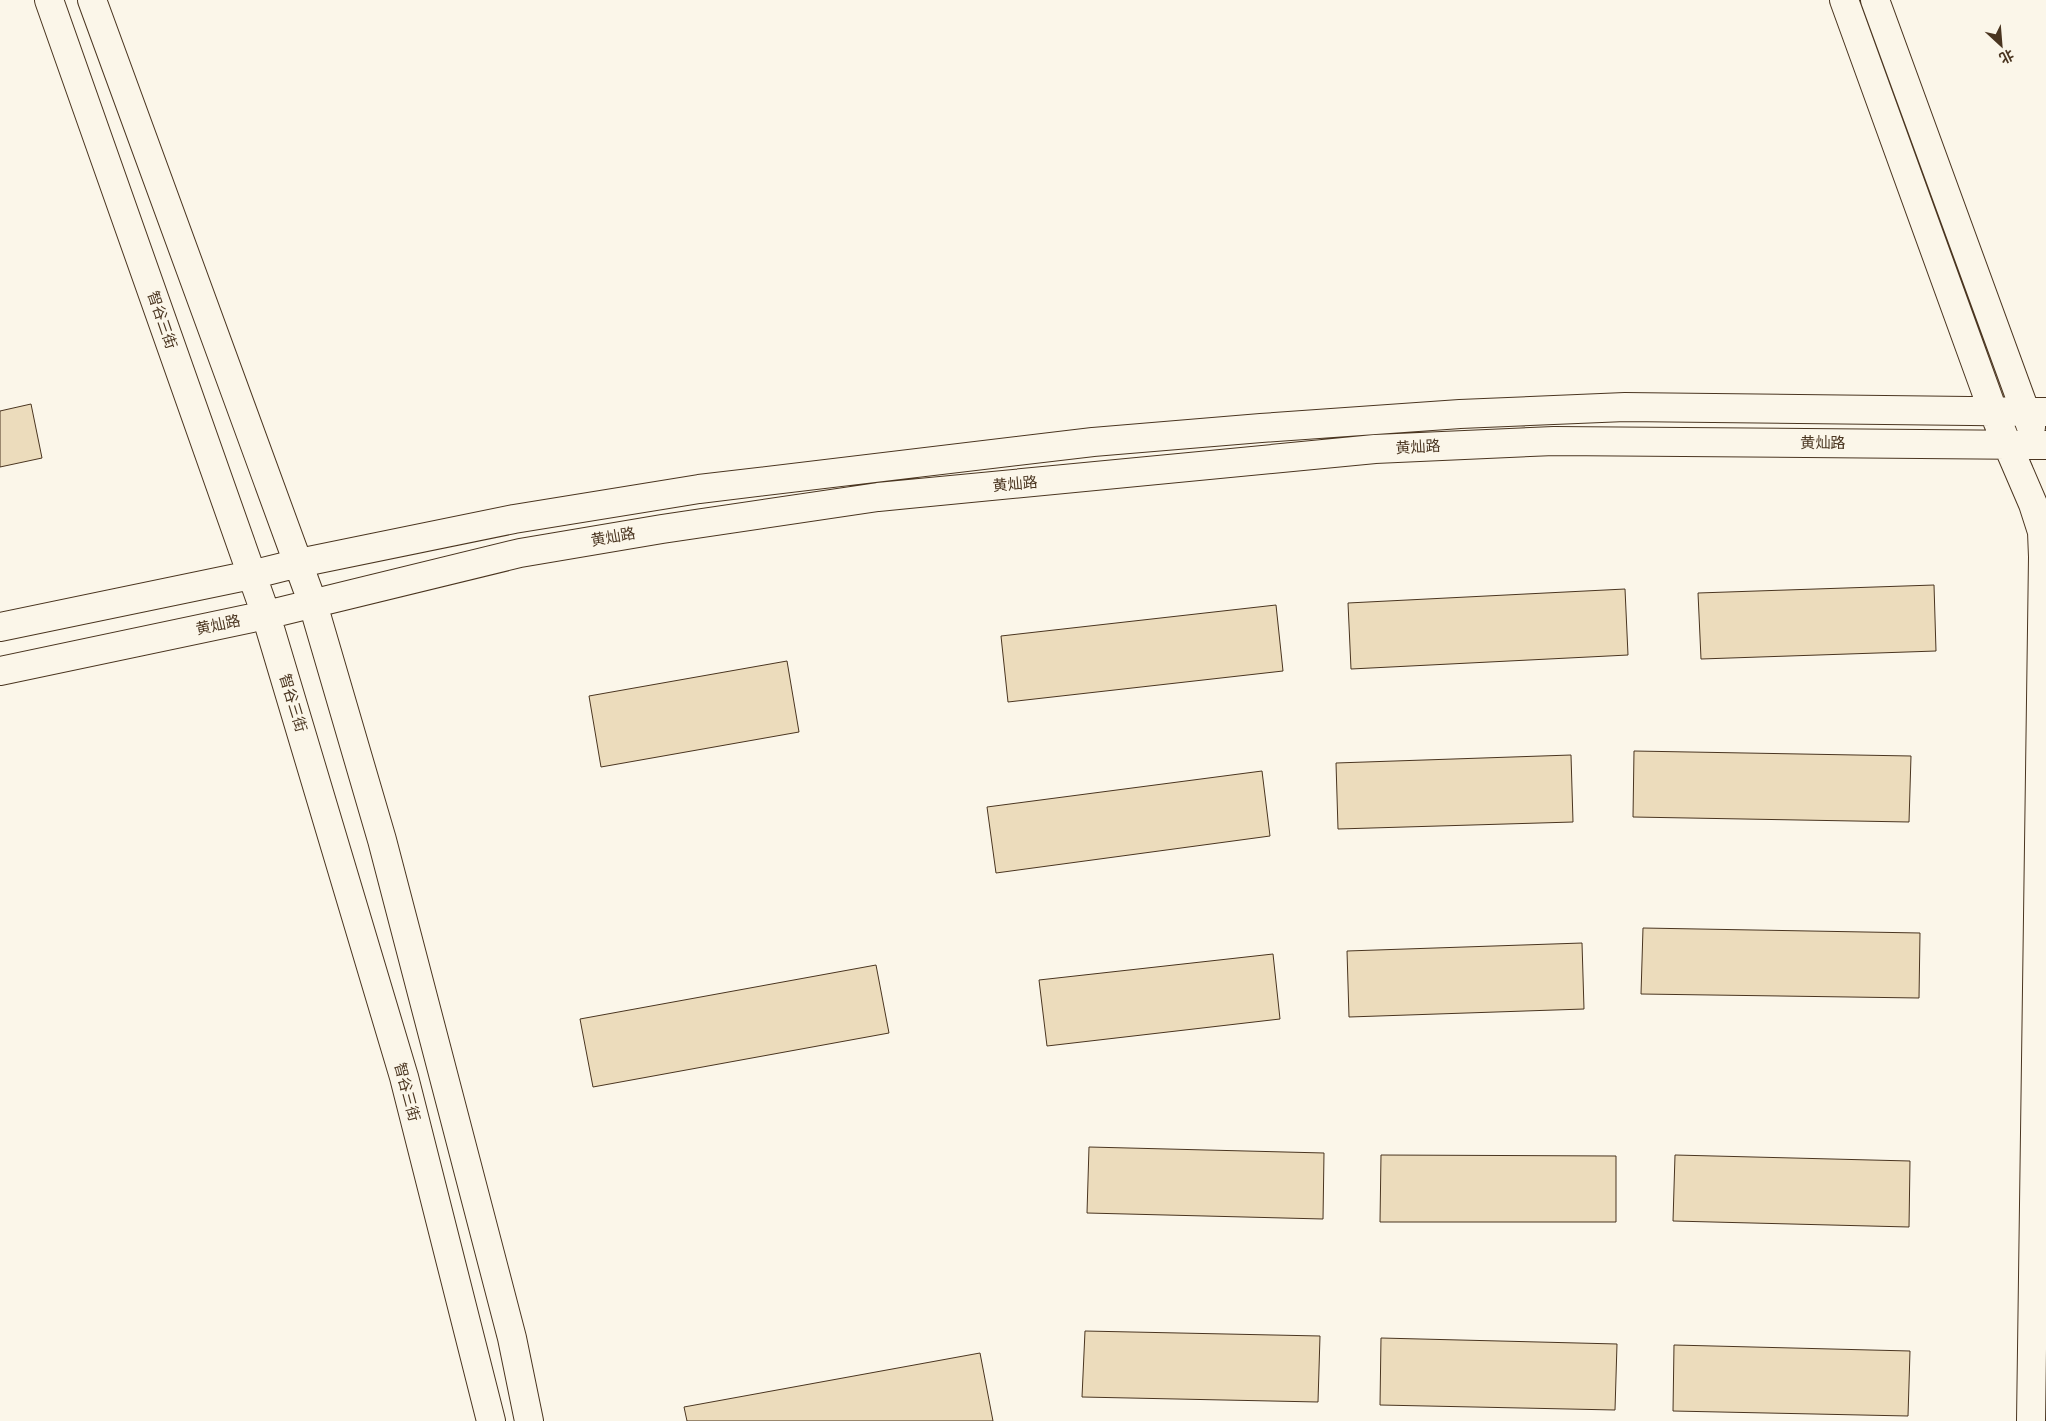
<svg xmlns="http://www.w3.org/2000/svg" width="2046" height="1421" font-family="'Alegreya Sans','Noto Sans SC',sans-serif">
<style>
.building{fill:#ecdcbc;stroke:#4a3520}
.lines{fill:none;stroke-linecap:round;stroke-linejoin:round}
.minor-casing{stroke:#4a3520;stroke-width:30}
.minor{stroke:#fbf6e9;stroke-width:28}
.labels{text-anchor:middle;stroke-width:4;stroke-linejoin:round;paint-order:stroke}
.street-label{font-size:15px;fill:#4a3520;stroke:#fbf6e9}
</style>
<rect width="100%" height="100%" fill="#fbf6e9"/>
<path class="building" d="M 31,404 L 42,458 L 0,467 L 0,411 Z
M 1934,585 L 1936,651 L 1701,659 L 1698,593 Z
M 1625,589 L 1628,655 L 1351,669 L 1348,603 Z
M 1276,605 L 1283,671 L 1008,702 L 1001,636 Z
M 787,661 L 799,732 L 601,767 L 589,696 Z
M 1634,751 L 1911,756 L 1909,822 L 1633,817 Z
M 1571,755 L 1573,822 L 1338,829 L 1336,763 Z
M 1262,771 L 1270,836 L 996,873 L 987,807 Z
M 1643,928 L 1920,933 L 1919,998 L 1641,994 Z
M 1582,943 L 1584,1009 L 1349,1017 L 1347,951 Z
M 1273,954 L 1280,1019 L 1047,1046 L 1039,980 Z
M 876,965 L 889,1033 L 593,1087 L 580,1019 Z
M 1089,1147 L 1324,1153 L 1323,1219 L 1087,1213 Z
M 1381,1155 L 1616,1156 L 1616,1222 L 1380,1222 Z
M 1675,1155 L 1910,1161 L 1909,1227 L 1673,1221 Z
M 1085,1331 L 1320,1336 L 1318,1402 L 1082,1397 Z
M 1381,1338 L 1617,1344 L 1615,1410 L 1380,1405 Z
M 1674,1345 L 1910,1351 L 1908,1416 L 1673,1411 Z
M 980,1353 L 993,1421 L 687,1421 L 684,1407 Z"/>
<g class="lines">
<g class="minor-casing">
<path id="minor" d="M 49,0 L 266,615 L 404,1077 L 491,1421
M 92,0 L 313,604 L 382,840 L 512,1338 L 529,1421
M 1844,0 L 1993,411 L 2033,504 L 2042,532 L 2043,557 L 2031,1421
M 1875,0 L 2031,427
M 0,627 L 251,575 L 299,563 L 514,519 L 699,489 L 1093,442 L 1261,428 L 1460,414 L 1625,407 L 2046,412
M 0,671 L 266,615 L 520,553 L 662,529 L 878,497 L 1375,449 L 1554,441 L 2046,445"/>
</g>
<use href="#minor" class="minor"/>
</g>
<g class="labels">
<g class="street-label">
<text transform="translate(162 320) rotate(71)" y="5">智谷三街</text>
<text x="1823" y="448">黄灿路</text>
<text transform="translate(1418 447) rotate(-3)" y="5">黄灿路</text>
<text transform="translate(1015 484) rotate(-5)" y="5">黄灿路</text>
<text transform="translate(613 537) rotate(-10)" y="5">黄灿路</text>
<text transform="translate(218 625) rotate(-12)" y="5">黄灿路</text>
<text transform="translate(293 703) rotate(73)" y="5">智谷三街</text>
<text transform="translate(407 1092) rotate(75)" y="5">智谷三街</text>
</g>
</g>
<g transform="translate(2001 45) rotate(154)" stroke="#fbf6e9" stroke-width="4" paint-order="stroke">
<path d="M0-4L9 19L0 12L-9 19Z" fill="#4a3520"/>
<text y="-8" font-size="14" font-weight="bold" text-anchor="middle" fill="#4a3520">北</text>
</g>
</svg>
